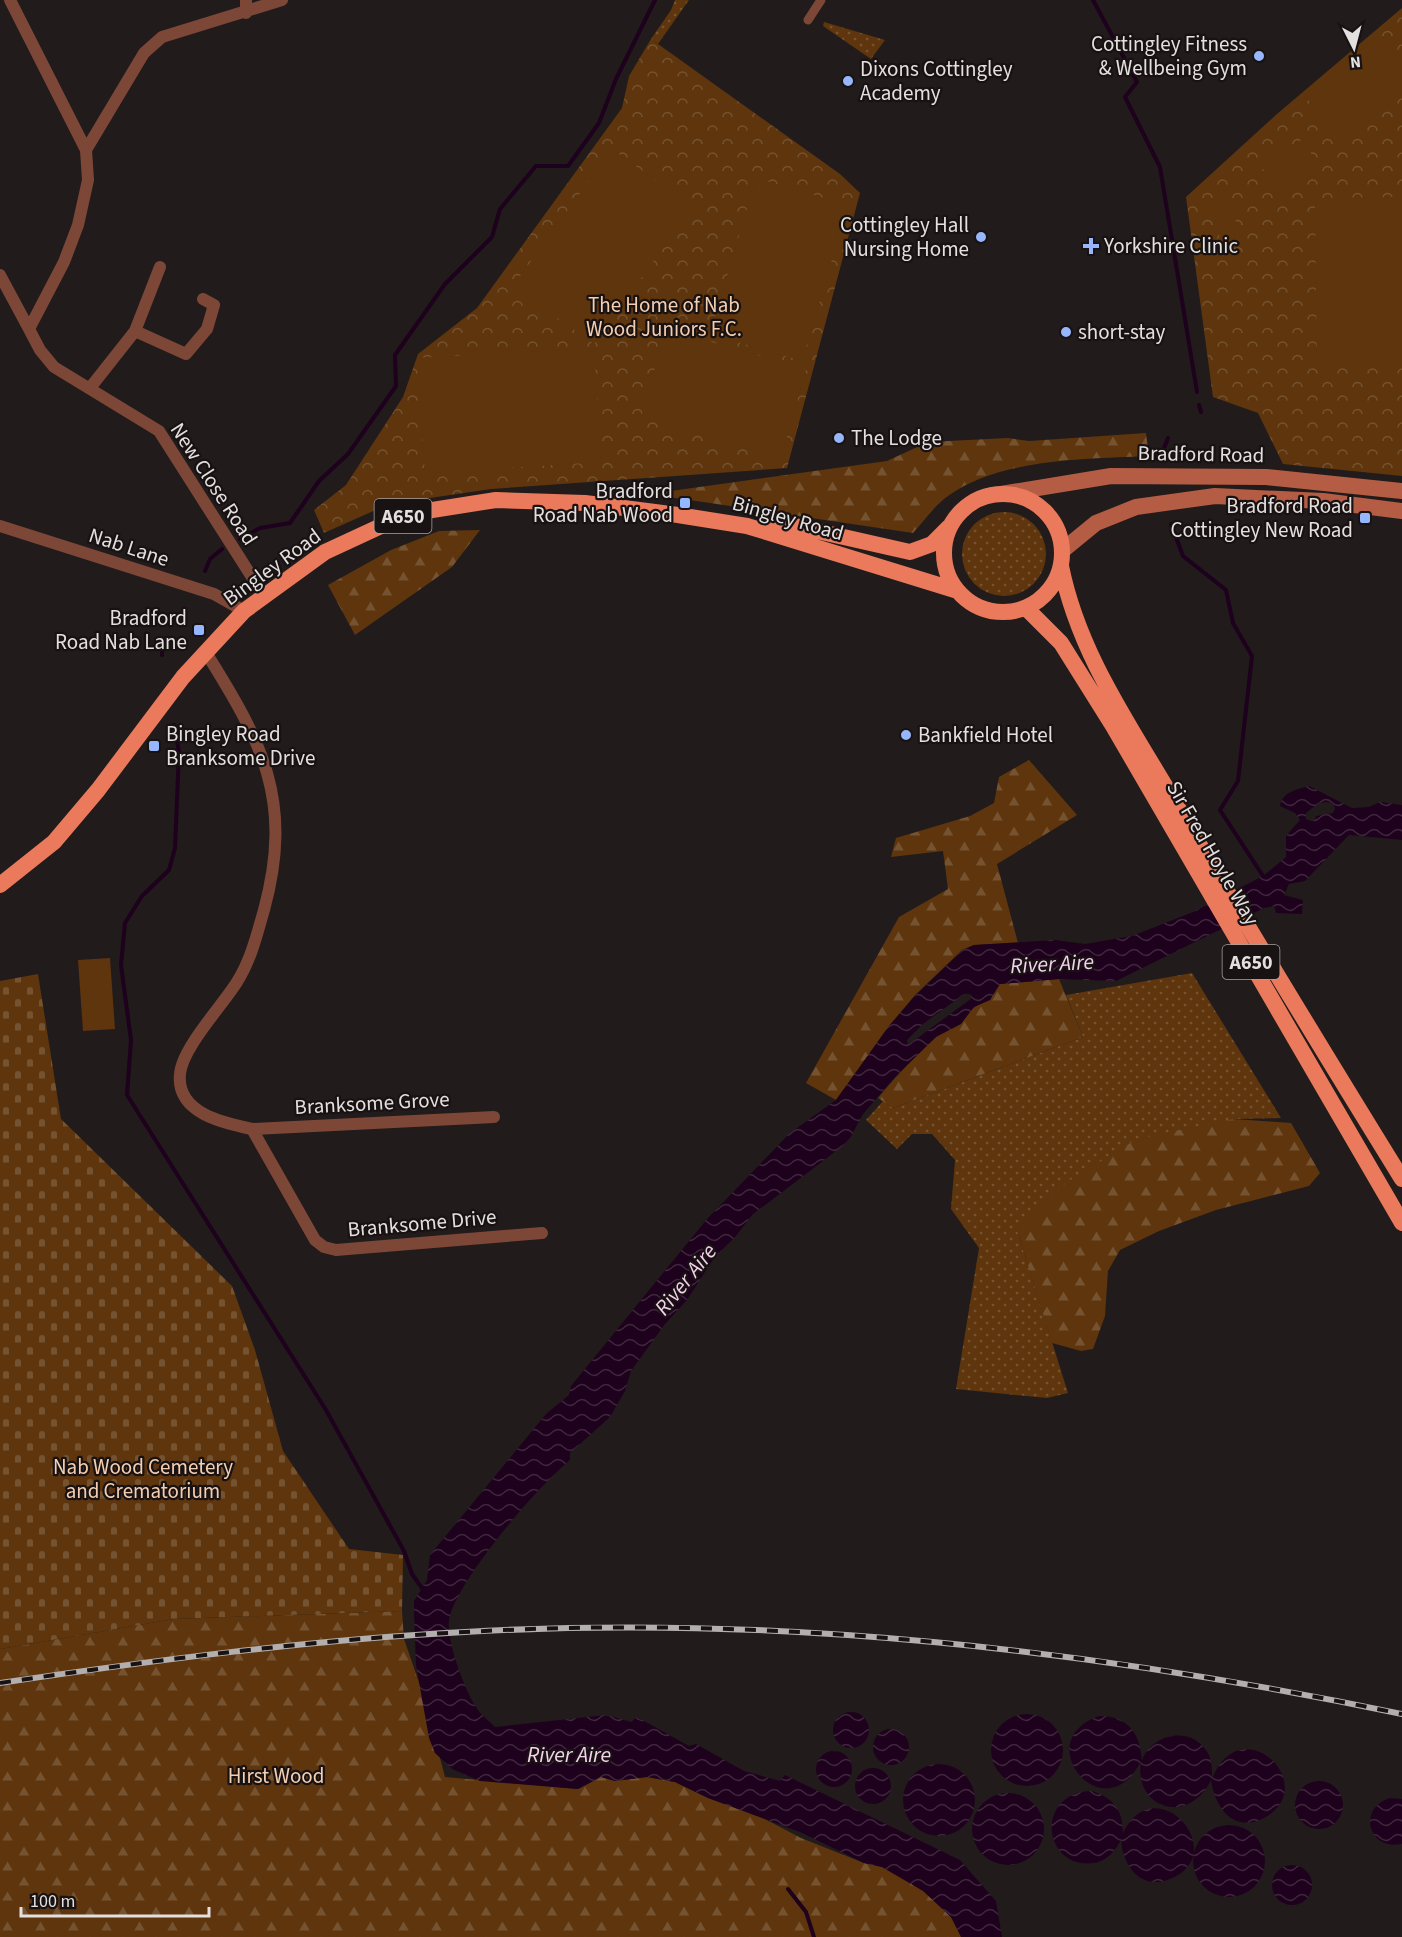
<svg xmlns="http://www.w3.org/2000/svg" width="1402" height="1937" font-family="'Source Sans 3',sans-serif">
<style>
.grass{fill:url(#grass-dots)}
.forest{fill:url(#forest-firs)}
.cemetery{fill:url(#cemetery-stones)}
.park{fill:url(#park-crowns)}
.pitch{fill:#5e350d}
.water{fill:url(#water-waves);fill-rule:evenodd}
.lines{fill:none;stroke-linecap:round;stroke-linejoin:round}
.stream{stroke:#1e011c;stroke-width:4}
.pedestrian{stroke:#7d4737;stroke-width:9}
.minor{stroke:#7d4737;stroke-width:12}
.secondary{stroke:#b45d44;stroke-width:16}
.trunk{stroke:#ea7a5b;stroke-width:16}
.rail-casing{stroke:#b4afaf;stroke-width:6}
.rail{stroke:#181212;stroke-width:4;stroke-dasharray:11;stroke-linecap:butt}
.poi-dot{fill:#96b6fd;stroke:#181212;stroke-width:2}
.labels{text-anchor:middle;stroke-width:4.5;stroke-linejoin:round;paint-order:stroke}
.shield{fill:#181212;stroke:#a8a2a2;stroke-width:1.5}
.shield-label{font-size:20px;font-weight:bold;fill:#e5e0e0}
.poi-label{font-size:21px;fill:#e5e0e0;stroke:#181212;text-anchor:start}
.park-label{font-size:21px;fill:#f4ceb1;stroke:#181212}
.street-label{font-size:21px;fill:#e5e0e0;stroke:#181212}
.water-label{font-size:22px;font-style:italic;fill:#f6d1f0;stroke:#181212}
</style>
<defs>
<pattern id="grass-dots" width="8" height="8" patternUnits="userSpaceOnUse" patternTransform="scale(1.5)"><rect width="8" height="8" fill="#5e350d"/><path d="M2 2h.1M6 6h.1" fill="none" stroke="#755230" stroke-width="1.8" stroke-linecap="round"/></pattern>
<pattern id="forest-firs" width="22" height="20" patternUnits="userSpaceOnUse" patternTransform="scale(1.5)"><rect width="22" height="20" fill="#5e350d"/><path d="M5 1l3.5 6h-7zM16 11l3.5 6h-7z" fill="#755230"/></pattern>
<pattern id="cemetery-stones" width="16" height="16" patternUnits="userSpaceOnUse" patternTransform="scale(1.5)"><rect width="16" height="16" fill="#5e350d"/><path d="M2 7V4a2 2 0 0 1 4 0v3zM10 15v-3a2 2 0 0 1 4 0v3z" fill="#755230"/></pattern>
<pattern id="park-crowns" width="20" height="18" patternUnits="userSpaceOnUse" patternTransform="scale(1.5)"><rect width="20" height="18" fill="#5e350d"/><path d="M2 6a3 3 0 1 1 6 0M12 15a3 3 0 1 1 6 0" fill="none" stroke="#755230"/></pattern>
<pattern id="water-waves" width="16" height="10" patternUnits="userSpaceOnUse" patternTransform="scale(1.5)"><rect width="16" height="10" fill="#1e011c"/><path d="M0 5q4-4 8 0t8 0" fill="none" stroke="#3f263d"/></pattern>
</defs>
<rect width="100%" height="100%" fill="#211b1b"/>
<path class="grass" d="M 675,0 L 689,0 L 658,44 L 651,39 L 671,10 Z
M 824,22 L 885,40 L 871,59 L 823,26 Z
M962 554a42 42 0 1 1 84 0a42 42 0 1 1-84 0Z
M 1192,973 L 1281,1118 L 1234,1119 L 1017,1230 L 1068,1393 L 1047,1398 L 956,1389 L 979,1248 L 951,1209 L 955,1160 L 932,1134 L 912,1134 L 897,1149 L 866,1120 L 883,1101 L 893,1108 L 1083,1037 L 1066,995 Z"/>
<path class="forest" d="M 1146,433 L 1149,456 C 1087,459 1000,458 948,496 C 935,505 924,521 913,533 L 649,494 L 887,461 L 928,442 L 1008,438 L 1029,441 Z
M 480,530 L 452,567 L 355,635 L 328,585 L 391,550 L 439,531 Z
M 1029,760 L 1077,815 L 997,864 L 1018,943 L 974,945 L 962,950 L 915,995 L 889,1026 L 836,1100 L 806,1083 L 899,917 L 948,889 L 943,851 L 891,857 L 896,838 L 970,816 L 994,803 L 999,777 Z
M 1059,979 L 1083,1037 L 893,1108 L 878,1098 C 901,1070 957,1010 990,1000 L 995,988 L 1000,984 Z
M 1234,1119 L 1291,1123 L 1320,1173 L 1309,1186 L 1216,1210 L 1159,1231 L 1120,1250 L 1108,1271 L 1105,1316 L 1093,1349 L 1081,1351 L 1052,1343 L 1017,1230 L 1067,1182 L 1137,1139 Z
M 402,1611 L 404,1639 L 423,1694 L 445,1777 L 578,1789 L 601,1777 L 615,1781 L 647,1777 L 675,1782 L 708,1798 L 761,1817 L 801,1838 L 864,1863 L 882,1867 L 923,1890 L 951,1917 L 962,1937 L 0,1937 L 0,1649 L 174,1619 Z"/>
<path class="cemetery" d="M 38,974 L 61,1119 L 232,1286 L 255,1350 L 283,1451 L 349,1549 L 403,1555 L 402,1611 L 174,1619 L 0,1649 L 0,981 Z"/>
<path class="park" d="M 1402,8 L 1402,476 L 1283,464 L 1258,413 L 1213,397 L 1186,197 L 1277,114 Z
M 651,39 L 840,174 L 860,193 L 787,468 L 491,489 L 389,504 L 324,533 L 314,510 L 346,485 L 403,397 L 418,354 L 477,308 L 622,108 L 629,76 Z"/>
<path class="pitch" d="M 1374,38 L 1402,71 L 1402,93 L 1344,142 L 1305,96 Z
M 1304,139 L 1321,174 L 1277,196 L 1259,161 Z
M 612,149 L 692,207 L 594,344 L 513,286 Z
M 756,178 L 848,205 L 802,361 L 710,334 Z
M 1229,195 L 1240,237 L 1221,242 L 1210,200 Z
M 1402,197 L 1402,367 L 1317,368 L 1315,198 Z
M 666,329 L 806,369 L 781,458 L 641,418 Z
M 594,348 L 601,462 L 425,473 L 418,358 Z
M 110,958 L 115,1029 L 83,1031 L 78,960 Z"/>
<path class="water" d="M 1309,786 L 1352,808 L 1369,807 L 1380,802 L 1402,805 L 1402,840 L 1349,835 L 1305,881 L 1289,884 L 1284,895 L 1303,900 L 1302,914 L 1276,913 L 1274,906 L 1264,908 L 1116,981 L 1059,979 L 1000,984 L 990,1000 L 974,1007 L 961,1024 L 936,1037 L 895,1077 L 863,1114 L 850,1138 L 840,1148 L 752,1215 L 736,1236 L 714,1258 L 687,1300 L 665,1324 L 631,1371 L 625,1391 L 610,1417 L 570,1453 L 570,1460 C 539,1485 456,1581 449,1620 C 446,1640 465,1691 476,1707 C 481,1715 489,1721 495,1727 L 606,1715 L 631,1722 L 637,1717 L 689,1746 L 696,1744 L 744,1771 L 780,1781 L 785,1775 L 960,1860 L 996,1901 L 1002,1937 L 961,1937 L 951,1917 L 923,1891 L 882,1867 L 864,1863 L 800,1832 L 708,1798 L 675,1782 L 647,1777 L 615,1781 L 601,1777 L 578,1789 L 480,1781 L 452,1769 L 435,1753 L 429,1738 L 416,1665 L 414,1613 L 414,1601 L 427,1580 L 430,1555 L 546,1414 L 569,1395 L 571,1386 L 707,1219 L 790,1133 L 836,1100 L 889,1026 L 915,996 L 963,950 L 974,945 L 1055,940 L 1085,944 L 1132,936 L 1193,912 L 1263,876 L 1286,857 L 1286,836 L 1300,820 L 1295,813 L 1280,806 C 1282,792 1297,789 1309,786 ZM 1327,802 L 1333,803 L 1335,809 L 1333,813 L 1316,816 L 1315,820 L 1311,821 L 1306,819 L 1306,813 L 1319,803 ZM 964,994 L 969,994 L 972,998 L 908,1045 L 907,1040 L 923,1024 Z
M833 1730a18 18 0 1 1 36 0a18 18 0 1 1-36 0Z
M991 1750a36 36 0 1 1 72 0a36 36 0 1 1-72 0Z
M 1099,1716 C 1128,1716 1140,1733 1142,1760 C 1153,1732 1194,1725 1209,1755 C 1212,1763 1212,1771 1212,1779 C 1241,1706 1323,1786 1264,1818 C 1233,1834 1215,1807 1211,1780 C 1189,1826 1133,1809 1141,1761 C 1105,1834 1027,1741 1099,1716 Z
M873 1747a18 18 0 1 1 36 0a18 18 0 1 1-36 0Z
M816 1769a18 18 0 1 1 36 0a18 18 0 1 1-36 0Z
M903 1800a36 36 0 1 1 72 0a36 36 0 1 1-72 0Z
M855 1786a18 18 0 1 1 36 0a18 18 0 1 1-36 0Z
M1295 1805a24 24 0 1 1 48 0a24 24 0 1 1-48 0Z
M 1092,1791 C 1114,1798 1123,1811 1123,1833 C 1156,1766 1233,1854 1170,1879 C 1141,1891 1123,1866 1121,1840 C 1115,1851 1107,1861 1094,1863 C 1042,1870 1034,1792 1092,1791 Z
M972 1829a36 36 0 1 1 72 0a36 36 0 1 1-72 0Z
M 1390,1798 L 1402,1799 L 1402,1844 C 1368,1851 1357,1808 1390,1798 Z
M1193 1861a36 36 0 1 1 72 0a36 36 0 1 1-72 0Z
M1272 1885a20 20 0 1 1 40 0a20 20 0 1 1-40 0Z"/>
<g class="lines">
<path class="stream" d="M 1093,0 L 1137,82 L 1125,97 L 1160,167 L 1197,392
M 1199,405 L 1201,412
M 1161,456 L 1168,438
M 1171,524 L 1183,556 L 1226,590 L 1233,623 L 1252,656 L 1238,781 L 1220,810 L 1263,876
M 240,539 L 260,528 L 290,523 L 319,481 L 348,454 L 396,386 L 395,355 L 445,284 L 492,237 L 500,209 L 536,166 L 568,166 L 599,123 L 616,79 L 655,0
M 205,571 L 210,559 L 222,549
M 162,655 L 162,648
M 174,725 L 179,752 L 175,848 L 169,870 L 142,896 L 125,923 L 121,965 L 131,1040 L 127,1095 L 326,1410 L 404,1551 L 412,1574 L 424,1591
M 788,1889 L 806,1912 L 814,1937"/>
<path class="pedestrian" d="M 808,20 L 821,0"/>
<path class="minor" d="M 10,0 L 86,150
M 246,0 L 246,13
M 0,275 L 29,329
M 135,331 L 186,354 L 207,329 L 214,305 L 203,299
M 90,388 L 135,331 L 160,267
M 0,526 L 214,594 L 244,611
M 264,596 L 159,431 L 54,367 L 40,350 L 29,329 L 64,262 L 78,225 L 88,180 L 86,150 L 144,53 L 162,37 L 282,0
M 205,651 C 262,742 294,800 264,910 C 257,934 251,960 237,982 C 222,1006 182,1048 180,1074 C 176,1113 223,1123 252,1129 L 315,1240 L 324,1247 L 336,1250 L 542,1233
M 252,1129 L 494,1117"/>
<path class="secondary" d="M 1001,494 L 1111,476 L 1266,477 L 1402,491
M 1063,550 L 1096,523 L 1136,507 L 1215,496 L 1323,501 L 1402,511"/>
<path class="trunk" d="M944 553a59 59 0 1 1 118 0a59 59 0 1 1-118 0Z
M 764,526 L 795,526 L 910,552 L 932,544 L 949,527
M 1061,566 C 1078,651 1127,721 1170,794 C 1245,924 1323,1051 1402,1179
M 1026,608 L 1061,643 L 1113,726 L 1402,1223
M 0,885 L 54,842 L 98,790 L 183,677 L 244,611 L 325,552 L 407,514 L 496,500 L 585,503 L 678,515 L 747,526 L 958,591"/>
<g class="rail-casing">
<path id="rail" d="M 0,1683 C 155,1660 309,1640 465,1632 C 780,1614 1094,1650 1402,1714"/>
</g>
<use href="#rail" class="rail"/>
</g>
<g class="poi-dot">
<circle cx="1259" cy="56" r="6"/>
<circle cx="848" cy="81" r="6"/>
<circle cx="981" cy="237" r="6"/>
<path d="M1088 237h6v6h6v6h-6v6h-6v-6h-6v-6h6z"/>
<circle cx="1066" cy="332" r="6"/>
<circle cx="839" cy="438" r="6"/>
<rect x="679" y="497" width="12" height="12" rx="3"/>
<rect x="1359" y="512" width="12" height="12" rx="3"/>
<rect x="193" y="624" width="12" height="12" rx="3"/>
<circle cx="906" cy="735" r="6"/>
<rect x="148" y="740" width="12" height="12" rx="3"/>
</g>
<g class="labels">
<g class="shield">
<rect x="374.5" y="499" width="57" height="34" rx="4.5"/>
<rect x="1222.5" y="945" width="57" height="34" rx="4.5"/>
</g>
<g class="shield-label">
<text x="403" y="523">A650</text>
<text x="1251" y="969">A650</text>
</g>
<g class="poi-label">
<text x="1247" y="51" text-anchor="end">Cottingley Fitness<tspan x="1247" dy="24">&amp; Wellbeing Gym</tspan></text>
<text x="860" y="76">Dixons Cottingley<tspan x="860" dy="24">Academy</tspan></text>
<text x="969" y="232" text-anchor="end">Cottingley Hall<tspan x="969" dy="24">Nursing Home</tspan></text>
<text x="1104" y="253">Yorkshire Clinic</text>
<text x="1078" y="339">short-stay</text>
<text x="851" y="445">The Lodge</text>
<text x="673" y="498" text-anchor="end">Bradford<tspan x="673" dy="24">Road Nab Wood</tspan></text>
<text x="1353" y="513" text-anchor="end">Bradford Road<tspan x="1353" dy="24">Cottingley New Road</tspan></text>
<text x="187" y="625" text-anchor="end">Bradford<tspan x="187" dy="24">Road Nab Lane</tspan></text>
<text x="166" y="741">Bingley Road<tspan x="166" dy="24">Branksome Drive</tspan></text>
<text x="918" y="742">Bankfield Hotel</text>
</g>
<g class="park-label">
<text x="664" y="312">The Home of Nab<tspan x="664" dy="24">Wood Juniors F.C.</tspan></text>
<text x="143" y="1474">Nab Wood Cemetery<tspan x="143" dy="24">and Crematorium</tspan></text>
<text x="276" y="1783">Hirst Wood</text>
</g>
<g class="street-label">
<text transform="translate(1201 454) rotate(1)" y="7">Bradford Road</text>
<text transform="translate(214 484) rotate(57)" y="7">New Close Road</text>
<text transform="translate(788 518) rotate(16)" y="7">Bingley Road</text>
<text transform="translate(129 547) rotate(18)" y="7">Nab Lane</text>
<text transform="translate(272 567) rotate(-36)" y="7">Bingley Road</text>
<text transform="translate(1213 853) rotate(60)" y="7">Sir Fred Hoyle Way</text>
<text transform="translate(372 1103) rotate(-3)" y="7">Branksome Grove</text>
<text transform="translate(422 1223) rotate(-5)" y="7">Branksome Drive</text>
</g>
<g class="water-label">
<text transform="translate(1052 963) rotate(-3)" y="8">River Aire</text>
<text transform="translate(685 1279) rotate(-51)" y="8">River Aire</text>
<text x="569" y="1762">River Aire</text>
</g>
</g>
<g transform="translate(1354 48) rotate(174)" stroke="#181212" stroke-width="4.5" paint-order="stroke">
<path d="M0-4.5L10 22L0 15L-10 22Z" fill="#e5e0e0"/>
<text y="-9" font-size="16" font-weight="bold" text-anchor="middle" fill="#e5e0e0">N</text>
</g>
<path d="M21 1907v9h188v-9" fill="none" stroke="#e5e0e0" stroke-width="3"/>
<text x="30" y="1907" font-size="18" fill="#e5e0e0" stroke="#181212" stroke-width="4.5" paint-order="stroke">100 m</text>
</svg>
